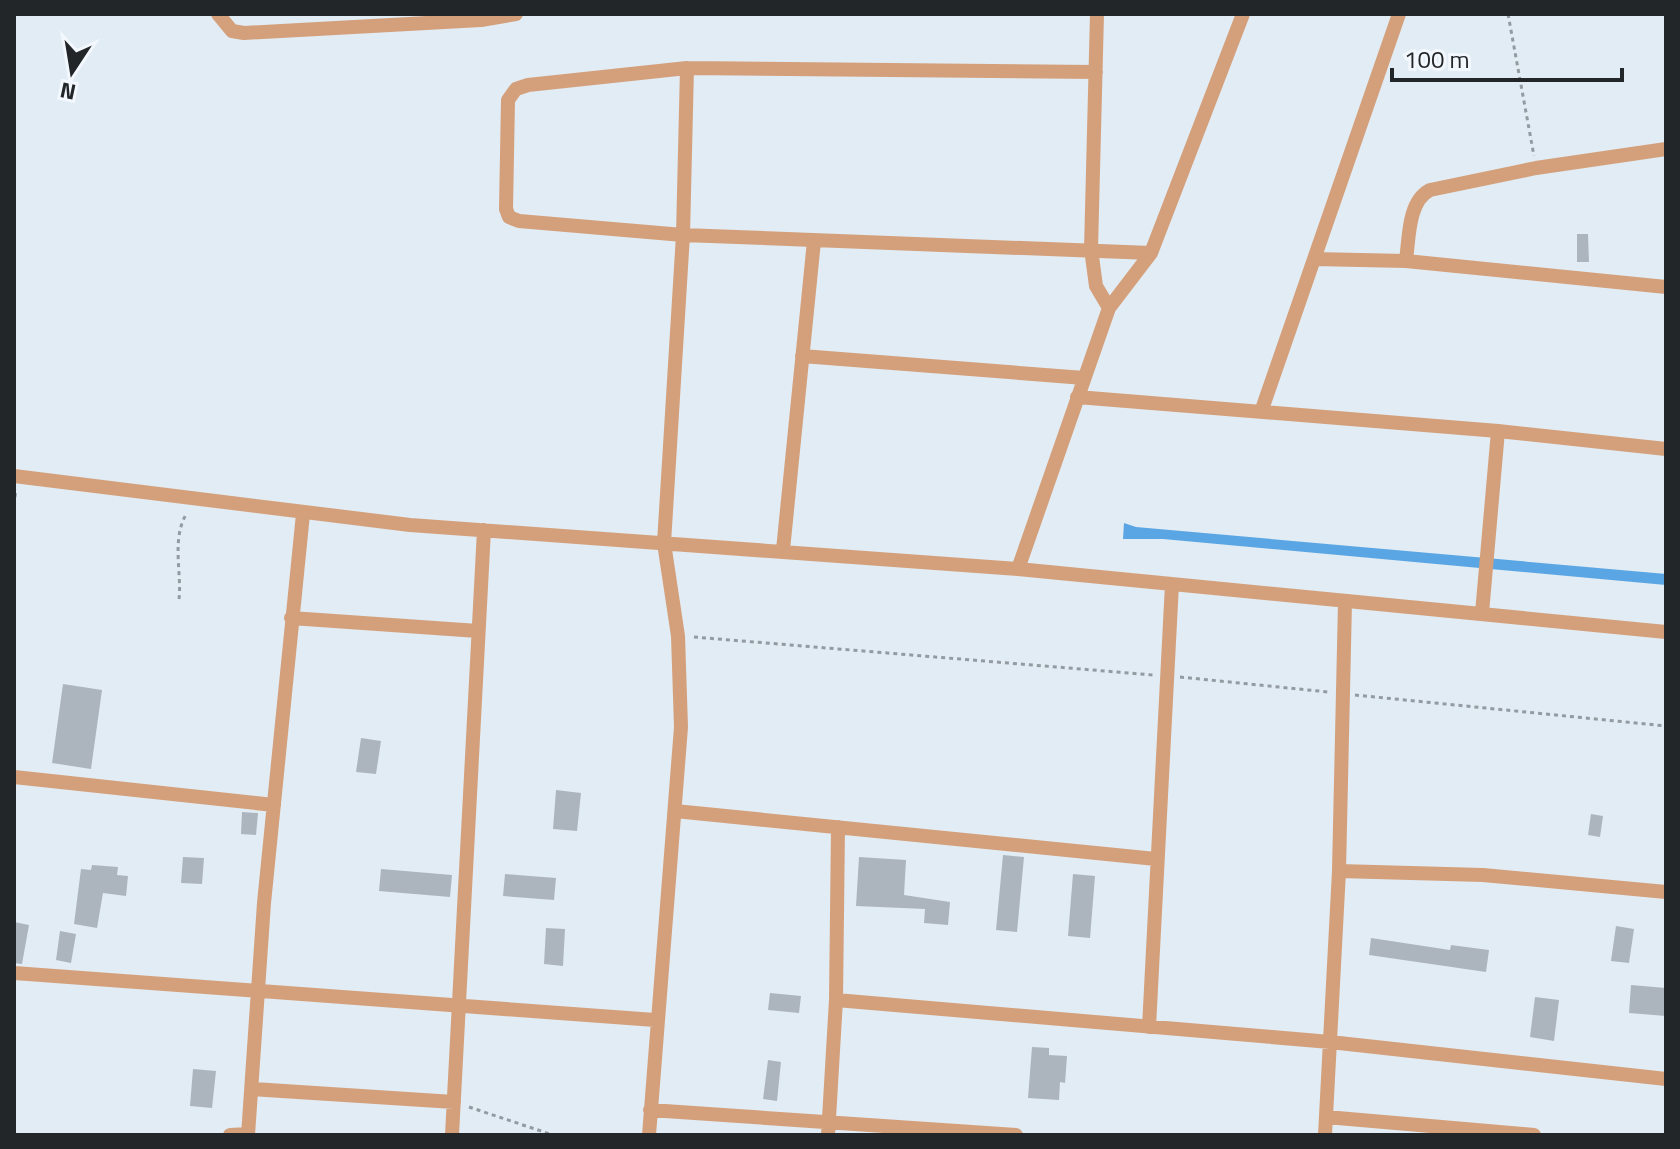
<svg xmlns="http://www.w3.org/2000/svg" width="1680" height="1149" font-family="'Titillium Web',sans-serif">
<style>
.water{fill:#5aa5e3}
.building{fill:#acb5be}
.lines{fill:none;stroke-linecap:round;stroke-linejoin:round}
.path{stroke:#939ba1;stroke-width:3;stroke-dasharray:4 4;stroke-linecap:butt}
.street{stroke:#d4a07b;stroke-width:14}
</style>
<rect width="100%" height="100%" fill="#e2ecf4"/>
<path class="water" d="M 1124,523 L 1136,527 L 1666,574 L 1666,585 L 1163,539 L 1123,539 Z"/>
<path class="building" d="M 1577,234 L 1588,234 L 1589,262 L 1577,262 Z
M 63,684 L 102,690 L 91,769 L 52,763 Z
M 361,738 L 381,741 L 376,774 L 356,772 Z
M 556,790 L 581,793 L 577,831 L 553,829 Z
M 242,812 L 258,813 L 256,835 L 241,834 Z
M 1591,814 L 1603,816 L 1600,837 L 1588,835 Z
M 1003,855 L 1024,857 L 1017,932 L 996,930 Z
M 183,857 L 204,858 L 202,884 L 181,883 Z
M 859,857 L 906,860 L 904,895 L 950,902 L 948,925 L 924,923 L 925,909 L 856,906 Z
M 92,865 L 118,867 L 117,875 L 128,876 L 126,896 L 103,893 L 97,928 L 74,924 L 81,869 L 91,870 Z
M 381,869 L 452,875 L 450,897 L 379,891 Z
M 505,874 L 556,878 L 554,900 L 503,896 Z
M 1073,874 L 1095,876 L 1090,938 L 1068,936 Z
M 14,922 L 29,925 L 22,964 L 14,963 Z
M 1616,926 L 1634,929 L 1629,963 L 1611,961 Z
M 546,928 L 565,929 L 563,966 L 544,964 Z
M 60,931 L 76,934 L 71,963 L 56,960 Z
M 1371,938 L 1450,950 L 1451,945 L 1489,950 L 1486,972 L 1369,955 Z
M 1631,985 L 1666,988 L 1666,1016 L 1629,1013 Z
M 770,993 L 801,996 L 799,1013 L 768,1010 Z
M 1535,997 L 1559,1000 L 1554,1041 L 1530,1037 Z
M 1032,1047 L 1049,1048 L 1049,1055 L 1067,1056 L 1065,1083 L 1060,1082 L 1059,1100 L 1028,1098 Z
M 768,1060 L 781,1062 L 777,1101 L 763,1099 Z
M 193,1069 L 216,1071 L 212,1108 L 190,1106 Z"/>
<g class="lines">
<path class="path" d="M 1508,14 L 1534,156
M 14,505 L 16,489
M 179,599 C 182,573 171,538 187,513
M 694,637 L 1153,675
M 1180,677 L 1328,692
M 1355,695 L 1666,726
M 469,1107 L 553,1135"/>
<path class="street" d="M 218,14 L 232,31 L 244,33 L 481,20 L 516,14
M 1096,72 L 687,68 L 528,85 L 516,89 L 508,100 L 506,209 L 509,217 L 519,221 L 683,235 L 1151,253
M 1314,259 L 1406,261 L 1666,287
M 1406,261 C 1409,238 1408,201 1430,190 L 1536,168 L 1666,149
M 1109,308 L 1151,253 L 1243,14
M 802,356 L 1084,378
M 1077,397 L 1498,431 L 1666,449
M 1261,412 L 1399,14
M 14,476 L 410,525 L 1018,569 L 1666,632
M 783,550 L 814,241
M 1018,569 L 1109,308 L 1096,286 L 1091,249 L 1097,14
M 1482,613 L 1498,431
M 291,618 L 478,631
M 14,777 L 274,805
M 675,811 L 1156,859
M 1339,871 L 1483,875 L 1666,892
M 14,973 L 655,1020
M 836,1000 L 1330,1042 L 1666,1079
M 1149,1027 L 1172,584
M 252,1089 L 454,1102
M 650,1110 L 1016,1135
M 1326,1117 L 1534,1135
M 230,1135 L 248,1134
M 248,1135 L 264,903 L 303,514
M 452,1135 L 484,530
M 649,1135 L 681,727 L 678,636 L 664,543 L 683,235 L 687,68
M 828,1135 L 836,1000 L 838,827
M 1325,1135 L 1339,871 L 1345,602"/>
</g>
<rect width="1680" height="1149" fill="none" stroke="#222629" stroke-width="32"/>
<g transform="translate(72 72) rotate(192)" stroke="#f3f8fe" stroke-width="6" paint-order="stroke">
<path d="M0-6L14 30L0 20L-14 30Z" fill="#222629"/>
<text y="-12" font-size="22" font-weight="bold" text-anchor="middle" fill="#222629">N</text>
</g>
<path d="M1392 68v12h230v-12" fill="none" stroke="#222629" stroke-width="4"/>
<text x="1404" y="68" font-size="24" fill="#222629" stroke="#f3f8fe" stroke-width="6" paint-order="stroke">100 m</text>
</svg>
